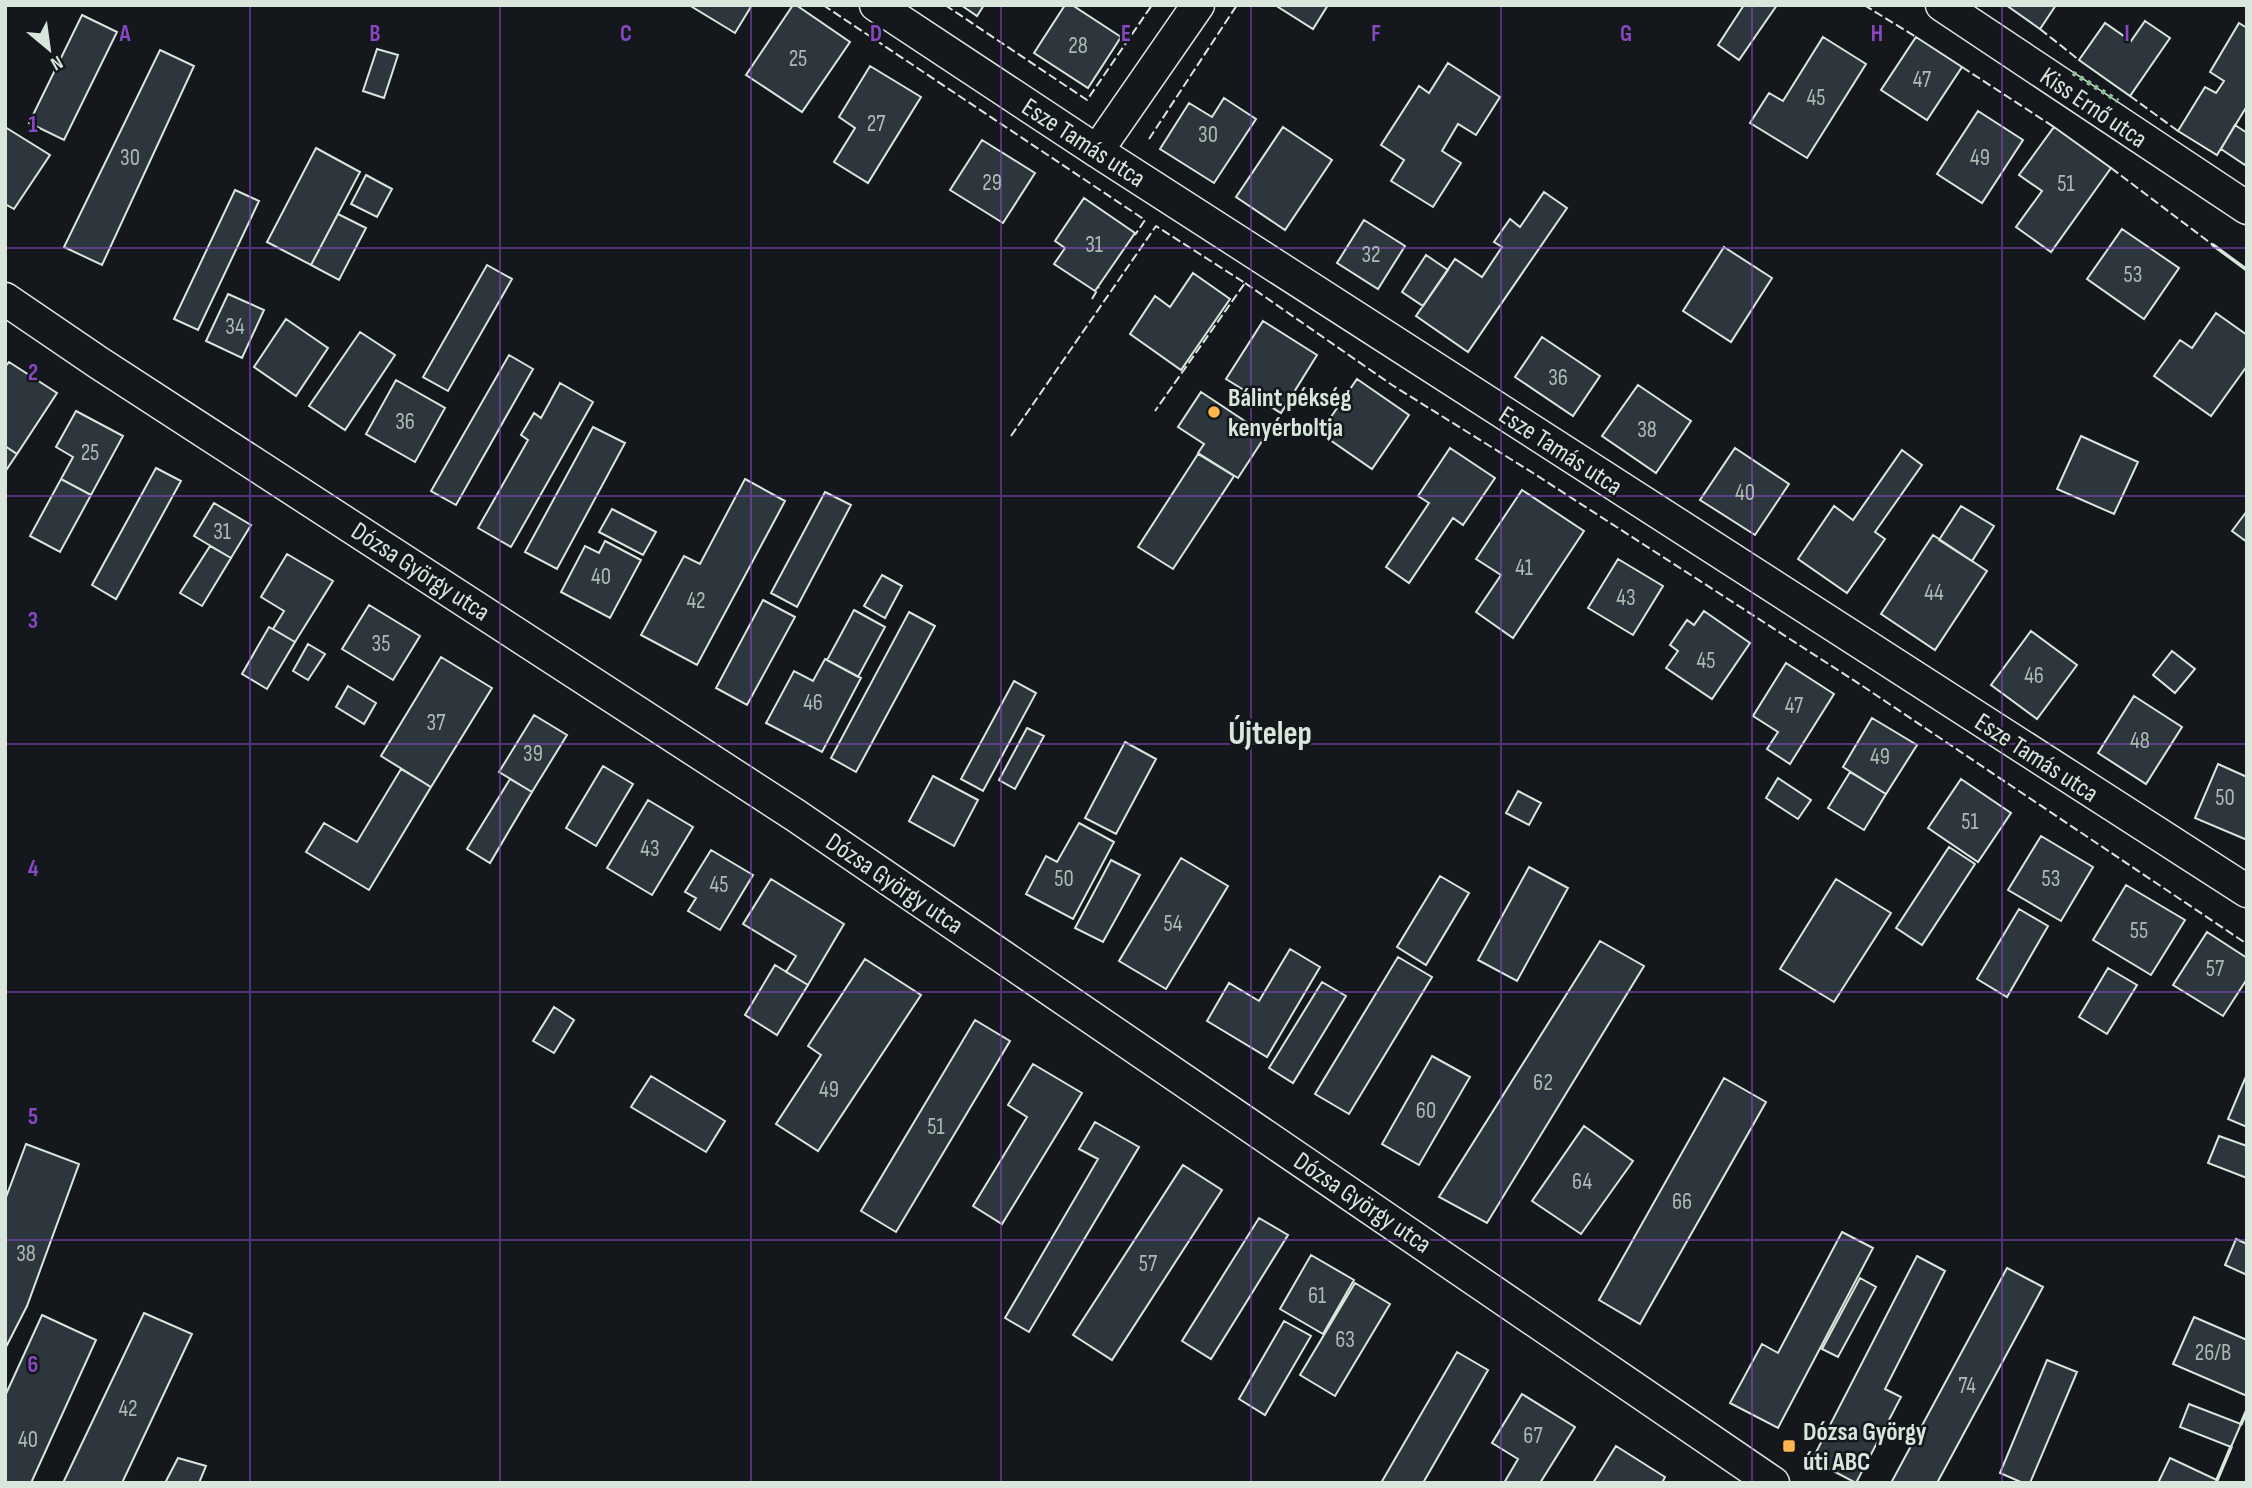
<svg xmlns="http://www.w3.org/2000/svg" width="2252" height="1488" font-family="'Sofia Sans Condensed',sans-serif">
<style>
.building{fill:#2c363c;stroke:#d8e6dc;stroke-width:2}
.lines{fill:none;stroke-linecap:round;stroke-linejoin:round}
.minor-casing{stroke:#d8e6dc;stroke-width:35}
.minor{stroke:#14181c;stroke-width:32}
.hedge{stroke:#8ac095;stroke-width:5;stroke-dasharray:3.5 5;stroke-linecap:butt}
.fence{stroke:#d8e6dc;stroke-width:2;stroke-dasharray:9 3.5;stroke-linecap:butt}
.wall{stroke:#d8e6dc;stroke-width:3.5}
.grid{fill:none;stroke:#8948c3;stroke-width:2;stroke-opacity:0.55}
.poi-dot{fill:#ffb74d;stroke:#14181c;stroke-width:2.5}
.labels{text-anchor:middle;stroke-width:5;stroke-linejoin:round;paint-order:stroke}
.number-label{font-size:23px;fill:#adbab4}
.street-label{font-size:26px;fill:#d8e6dc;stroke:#14181c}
.poi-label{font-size:26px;font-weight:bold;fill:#d8e6dc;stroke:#14181c;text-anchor:start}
.district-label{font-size:33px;font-weight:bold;fill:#d8e6dc;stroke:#14181c}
.grid-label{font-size:23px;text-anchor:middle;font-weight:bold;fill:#8948c3;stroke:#14181c;stroke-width:5;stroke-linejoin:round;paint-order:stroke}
</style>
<rect width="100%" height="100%" fill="#14181c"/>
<path class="building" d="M 689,5 L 752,5 L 735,33 Z
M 793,5 L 796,5 L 850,42 L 802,112 L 746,75 Z
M 961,5 L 984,5 L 977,16 Z
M 1065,5 L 1072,5 L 1121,37 L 1088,88 L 1034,53 Z
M 1275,5 L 1328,5 L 1313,29 Z
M 1744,5 L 1777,5 L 1739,60 L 1718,45 Z
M 2006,5 L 2056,5 L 2040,29 Z
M 82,15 L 117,32 L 64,140 L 29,123 Z
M 2145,21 L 2170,38 L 2130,96 L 2079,60 L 2105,23 L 2131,41 Z
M 2239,23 L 2247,28 L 2247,106 L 2217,155 L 2178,131 L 2205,87 L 2216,93 L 2224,81 L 2210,72 Z
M 1823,37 L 1866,64 L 1807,158 L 1750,123 L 1769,93 L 1783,101 Z
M 1916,37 L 1962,67 L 1927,120 L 1881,90 Z
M 377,49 L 398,55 L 384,98 L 363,91 Z
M 160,50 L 194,66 L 102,265 L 64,247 Z
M 1448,63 L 1500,97 L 1476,135 L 1458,124 L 1442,151 L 1461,163 L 1433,207 L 1391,181 L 1404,160 L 1381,145 L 1419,86 L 1429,93 Z
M 870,66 L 921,97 L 868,183 L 834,162 L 855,128 L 839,117 Z
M 1224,98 L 1256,119 L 1214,183 L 1160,149 L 1189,103 L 1212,117 Z
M 1978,111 L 2023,140 L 1982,203 L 1937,174 Z
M 2235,125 L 2247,133 L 2247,161 L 2245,165 L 2221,149 Z
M 5,127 L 50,155 L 14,209 L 5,204 Z
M 1283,127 L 1332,160 L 1285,230 L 1236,197 Z
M 2054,127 L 2111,168 L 2051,252 L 2016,227 L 2042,191 L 2019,175 Z
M 982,140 L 1035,173 L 1003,223 L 950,190 Z
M 316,148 L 360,172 L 311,265 L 267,242 Z
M 366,175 L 392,189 L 377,217 L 351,204 Z
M 235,190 L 259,201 L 198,330 L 174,319 Z
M 1544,192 L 1567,208 L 1468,352 L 1416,316 L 1455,259 L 1482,277 L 1502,247 L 1494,242 L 1510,219 L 1520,227 Z
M 1084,198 L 1135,233 L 1095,291 L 1054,264 L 1065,248 L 1055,241 Z
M 338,214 L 366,228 L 339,280 L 311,265 Z
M 1364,220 L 1405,246 L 1378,289 L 1337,263 Z
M 2122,229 L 2179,268 L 2144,319 L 2087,279 Z
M 1724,247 L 1772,278 L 1731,342 L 1683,311 Z
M 1426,255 L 1448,270 L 1423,306 L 1402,292 Z
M 487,265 L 512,279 L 448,391 L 423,377 Z
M 1193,273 L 1230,299 L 1181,370 L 1130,334 L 1155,296 L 1170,307 Z
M 228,294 L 264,310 L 242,358 L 206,341 Z
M 2216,313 L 2247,335 L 2247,366 L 2211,416 L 2154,376 L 2180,340 L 2192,348 Z
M 286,319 L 328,348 L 296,396 L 254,367 Z
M 1263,321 L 1317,355 L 1281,413 L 1226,379 Z
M 360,332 L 395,355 L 345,430 L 309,406 Z
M 1542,337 L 1600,376 L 1573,416 L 1515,377 Z
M 509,355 L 533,369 L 456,505 L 431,491 Z
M 9,362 L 57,393 L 17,454 L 5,446 L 5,367 Z
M 1357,379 L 1409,415 L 1372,469 L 1320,433 Z
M 396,380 L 445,408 L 415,462 L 366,434 Z
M 560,383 L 593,402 L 511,547 L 478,528 L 528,440 L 521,435 L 534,413 L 541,418 Z
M 1638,385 L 1691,421 L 1656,473 L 1602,436 Z
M 1201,392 L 1266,435 L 1238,478 L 1198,453 L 1204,444 L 1178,427 Z
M 76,411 L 123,436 L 91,495 L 61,479 L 73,457 L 56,447 Z
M 593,427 L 625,443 L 557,569 L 525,552 Z
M 2081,436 L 2138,462 L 2114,514 L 2057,489 Z
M 5,446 L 17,454 L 5,472 Z
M 1450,448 L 1495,478 L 1463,525 L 1453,518 L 1409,583 L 1386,567 L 1429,503 L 1418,496 Z
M 1735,448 L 1789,484 L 1755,535 L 1700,500 Z
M 1902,450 L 1922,465 L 1875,532 L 1885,539 L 1847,593 L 1798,559 L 1834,506 L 1853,520 Z
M 1198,454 L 1234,476 L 1173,569 L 1138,547 Z
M 156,468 L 181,481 L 116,599 L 92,585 Z
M 61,479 L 91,495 L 60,552 L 30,536 Z
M 745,479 L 785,501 L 697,665 L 641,635 L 684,556 L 700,564 Z
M 1522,490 L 1584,531 L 1513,638 L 1476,612 L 1501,575 L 1476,559 Z
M 825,492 L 851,505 L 797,607 L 771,593 Z
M 214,503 L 251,525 L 231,558 L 194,536 Z
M 1961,506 L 1994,526 L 1972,561 L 1939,540 Z
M 612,509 L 656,532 L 643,555 L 599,532 Z
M 2247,511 L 2247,542 L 2232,531 Z
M 1933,535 L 1987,571 L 1935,650 L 1881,614 Z
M 605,541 L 641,560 L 610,618 L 561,592 L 585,546 L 599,553 Z
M 210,546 L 231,558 L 202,606 L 180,593 Z
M 287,554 L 333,581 L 295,642 L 273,629 L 284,611 L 261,597 Z
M 1618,559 L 1663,586 L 1633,635 L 1588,608 Z
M 882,575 L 902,586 L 885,618 L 864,606 Z
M 763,600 L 795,617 L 747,705 L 716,688 Z
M 369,605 L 420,636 L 393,680 L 342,649 Z
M 854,610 L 885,627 L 858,677 L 827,660 Z
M 1704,611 L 1750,643 L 1712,699 L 1666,668 L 1678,651 L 1670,645 L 1687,620 L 1694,625 Z
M 909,612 L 935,626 L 856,772 L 831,758 Z
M 269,627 L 295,642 L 267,689 L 242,674 Z
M 2031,631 L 2077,665 L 2037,719 L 1991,685 Z
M 308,644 L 325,654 L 308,680 L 293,671 Z
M 2172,651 L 2195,669 L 2175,693 L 2153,675 Z
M 441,657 L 492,688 L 431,787 L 381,756 Z
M 825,659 L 861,678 L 822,752 L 766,723 L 794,671 L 813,681 Z
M 1786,663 L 1834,694 L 1790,764 L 1767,749 L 1778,732 L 1753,716 Z
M 1014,681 L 1036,693 L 983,791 L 961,779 Z
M 348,686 L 376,703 L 364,724 L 336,707 Z
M 2134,696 L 2182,727 L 2146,784 L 2098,753 Z
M 534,715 L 567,735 L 532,792 L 499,772 Z
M 1872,718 L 1917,745 L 1886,794 L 1843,767 Z
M 1027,728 L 1044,736 L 1015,789 L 999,780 Z
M 1125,742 L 1156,759 L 1116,834 L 1085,818 Z
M 2218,764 L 2247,777 L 2247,840 L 2195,818 Z
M 603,766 L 633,784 L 596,846 L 566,828 Z
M 401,769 L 431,787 L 369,890 L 306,852 L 324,823 L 357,842 Z
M 1850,772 L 1886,794 L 1864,830 L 1828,808 Z
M 933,776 L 978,800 L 954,846 L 909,821 Z
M 1778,778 L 1811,800 L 1798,819 L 1766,798 Z
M 510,779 L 532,792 L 490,863 L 467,849 Z
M 1961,779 L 2011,813 L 1978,862 L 1928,828 Z
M 1518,791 L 1541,803 L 1529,825 L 1506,813 Z
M 648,800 L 693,827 L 652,895 L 607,868 Z
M 1079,823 L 1114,842 L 1073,919 L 1026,894 L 1046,856 L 1057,862 Z
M 2041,836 L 2093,867 L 2061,921 L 2008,890 Z
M 1949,847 L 1975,864 L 1922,945 L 1896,928 Z
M 711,850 L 753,875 L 720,930 L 688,911 L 696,898 L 685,892 Z
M 1181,858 L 1228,886 L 1166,989 L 1119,961 Z
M 1111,860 L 1140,875 L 1103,942 L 1075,928 Z
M 1529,867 L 1568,888 L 1517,981 L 1478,960 Z
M 1440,876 L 1469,893 L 1426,965 L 1397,947 Z
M 771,879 L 844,924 L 808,985 L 786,972 L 796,956 L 743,924 Z
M 1836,879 L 1891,913 L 1834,1002 L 1780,969 Z
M 2126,885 L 2185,920 L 2151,975 L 2093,940 Z
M 2019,909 L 2048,926 L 2007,997 L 1977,979 Z
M 2207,932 L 2247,958 L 2247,979 L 2223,1016 L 2173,985 Z
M 1600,941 L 1644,966 L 1487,1223 L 1439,1197 Z
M 1290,949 L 1320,967 L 1267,1057 L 1207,1021 L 1229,983 L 1259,1001 Z
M 1398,957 L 1432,977 L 1349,1114 L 1315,1094 Z
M 865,959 L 921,995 L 818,1151 L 776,1124 L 821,1055 L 808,1046 Z
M 775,965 L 808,985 L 777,1035 L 745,1015 Z
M 2108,968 L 2137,985 L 2107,1034 L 2079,1017 Z
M 1322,982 L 1346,996 L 1293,1083 L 1269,1068 Z
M 554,1007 L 574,1020 L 554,1053 L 533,1041 Z
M 975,1020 L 1010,1041 L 896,1232 L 861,1211 Z
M 1432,1056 L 1470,1077 L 1419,1165 L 1382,1144 Z
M 1033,1064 L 1082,1093 L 1002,1224 L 973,1206 L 1027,1117 L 1008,1105 Z
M 2247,1074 L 2247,1127 L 2228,1119 Z
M 651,1076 L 725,1121 L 706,1152 L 631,1107 Z
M 1724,1078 L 1766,1102 L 1640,1324 L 1599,1300 Z
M 1095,1122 L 1139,1147 L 1029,1332 L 1005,1318 L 1098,1159 L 1079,1149 Z
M 1584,1126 L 1633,1161 L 1581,1234 L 1532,1201 Z
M 2219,1136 L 2247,1146 L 2247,1178 L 2208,1163 Z
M 26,1144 L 79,1164 L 27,1306 L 5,1349 L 5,1200 Z
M 1183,1165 L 1222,1190 L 1112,1360 L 1073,1335 Z
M 1259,1218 L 1288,1235 L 1211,1359 L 1182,1341 Z
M 1842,1232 L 1873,1248 L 1778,1428 L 1730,1403 L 1762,1344 L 1778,1353 Z
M 2236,1239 L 2247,1244 L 2247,1275 L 2225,1265 Z
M 1311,1255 L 1354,1280 L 1323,1334 L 1280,1309 Z
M 1917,1256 L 1945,1271 L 1885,1389 L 1901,1397 L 1856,1483 L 1812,1460 Z
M 2007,1268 L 2043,1287 L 1937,1483 L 1891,1483 Z
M 1860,1278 L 1876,1287 L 1838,1357 L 1822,1349 Z
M 1355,1283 L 1390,1304 L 1335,1396 L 1300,1375 Z
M 144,1313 L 192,1334 L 122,1483 L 63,1483 Z
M 42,1315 L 96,1340 L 31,1483 L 5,1483 L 5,1396 Z
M 2194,1317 L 2247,1340 L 2247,1396 L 2173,1364 Z
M 1284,1321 L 1311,1336 L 1265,1415 L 1239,1399 Z
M 1457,1352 L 1488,1370 L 1423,1483 L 1381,1483 Z
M 2047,1360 L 2077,1372 L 2030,1483 L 2023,1483 L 2000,1473 Z
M 1522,1394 L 1575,1427 L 1540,1483 L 1504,1483 L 1518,1459 L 1492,1443 Z
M 2189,1404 L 2241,1424 L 2231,1447 L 2180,1427 Z
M 1616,1446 L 1665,1477 L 1662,1483 L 1593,1483 Z
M 178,1458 L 206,1466 L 199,1483 L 165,1483 Z
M 2170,1458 L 2217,1480 L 2216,1483 L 2158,1483 Z"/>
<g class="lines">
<g class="minor-casing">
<path id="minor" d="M 876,5 L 1097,151 L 2247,891
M 1942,5 L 2247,208
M 1097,151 L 1198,5
M 5,299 L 99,363 L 795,815 L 1773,1483"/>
</g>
<use href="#minor" class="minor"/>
<path class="hedge" d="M 2073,73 L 2118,101"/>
<path class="fence" d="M 823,5 L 1145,220 L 1135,235
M 945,5 L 1087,100 L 1152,5
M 1864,5 L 1916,37
M 2040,29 L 2079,60
M 1962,67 L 2054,127
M 2130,96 L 2178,131
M 1149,139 L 1237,5
M 2111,168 L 2213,245
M 1245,283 L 1392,385 L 1533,473 L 1861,685 L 2247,944
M 1092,299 L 1099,287
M 1011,436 L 1156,226 L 1245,283 L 1155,411"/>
<path class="wall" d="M 2213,245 L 2247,270
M 2241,1424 L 2247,1410
M 2217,1480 L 2231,1447"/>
</g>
<path class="grid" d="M 250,5 L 250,1483M 500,5 L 500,1483M 751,5 L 751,1483M 1001,5 L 1001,1483M 1251,5 L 1251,1483M 1501,5 L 1501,1483M 1752,5 L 1752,1483M 2002,5 L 2002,1483M 5,248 L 2247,248M 5,496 L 2247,496M 5,744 L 2247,744M 5,992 L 2247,992M 5,1240 L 2247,1240"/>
<g class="poi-dot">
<circle cx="1214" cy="412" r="7"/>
<rect x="1782" y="1439" width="14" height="14" rx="3.5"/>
</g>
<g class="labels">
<g class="number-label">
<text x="1078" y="53">28</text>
<text x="798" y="66">25</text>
<text x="1922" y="87">47</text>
<text x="1816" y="105">45</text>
<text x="876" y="131">27</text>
<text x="1208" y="142">30</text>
<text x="130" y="165">30</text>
<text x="1980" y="165">49</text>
<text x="992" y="190">29</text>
<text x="2066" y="191">51</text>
<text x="1094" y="252">31</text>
<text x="1371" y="262">32</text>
<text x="2133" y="282">53</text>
<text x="235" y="334">34</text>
<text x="1558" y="385">36</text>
<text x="405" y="429">36</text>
<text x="1647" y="437">38</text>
<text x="90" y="460">25</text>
<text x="1745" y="500">40</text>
<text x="222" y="539">31</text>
<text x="1524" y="575">41</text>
<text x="601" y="584">40</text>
<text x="1934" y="600">44</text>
<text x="1626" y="605">43</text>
<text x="696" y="608">42</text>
<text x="381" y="651">35</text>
<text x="1706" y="668">45</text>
<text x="2034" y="683">46</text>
<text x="813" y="710">46</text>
<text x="1794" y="713">47</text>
<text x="436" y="730">37</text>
<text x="2140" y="748">48</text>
<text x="533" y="761">39</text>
<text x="1880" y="764">49</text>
<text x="2225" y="805">50</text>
<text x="1970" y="829">51</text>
<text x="650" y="856">43</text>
<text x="1064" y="886">50</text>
<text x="2051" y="886">53</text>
<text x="719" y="892">45</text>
<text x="1173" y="931">54</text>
<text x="2139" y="938">55</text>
<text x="2215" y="976">57</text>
<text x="1543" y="1090">62</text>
<text x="829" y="1097">49</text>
<text x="1426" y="1118">60</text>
<text x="936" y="1134">51</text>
<text x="1582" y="1189">64</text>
<text x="1682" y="1209">66</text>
<text x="26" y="1261">38</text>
<text x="1148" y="1271">57</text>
<text x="1317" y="1303">61</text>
<text x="1345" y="1347">63</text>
<text x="2213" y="1360">26/B</text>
<text x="1967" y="1393">74</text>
<text x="128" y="1416">42</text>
<text x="1533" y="1443">67</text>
<text x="28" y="1447">40</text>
</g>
<g class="street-label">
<text transform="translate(2094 107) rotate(34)" y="9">Kiss Ernő utca</text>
<text transform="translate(1084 142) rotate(33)" y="9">Esze Tamás utca</text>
<text transform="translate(1561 450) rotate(33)" y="9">Esze Tamás utca</text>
<text transform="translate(421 571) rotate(33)" y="9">Dózsa György utca</text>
<text transform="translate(2037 757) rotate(33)" y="9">Esze Tamás utca</text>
<text transform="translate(895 883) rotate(34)" y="9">Dózsa György utca</text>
<text transform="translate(1363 1202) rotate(34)" y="9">Dózsa György utca</text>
</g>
<g class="poi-label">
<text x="1228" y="406">Bálint pékség<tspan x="1228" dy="30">kenyérboltja</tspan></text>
<text x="1803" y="1440">Dózsa György<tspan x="1803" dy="30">úti ABC</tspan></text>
</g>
<g class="district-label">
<text x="1270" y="744">Újtelep</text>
</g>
</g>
<g class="grid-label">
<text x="125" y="41">A</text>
<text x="375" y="41">B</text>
<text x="626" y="41">C</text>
<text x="876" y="41">D</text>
<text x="1126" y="41">E</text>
<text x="1376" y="41">F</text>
<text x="1626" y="41">G</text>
<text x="1877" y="41">H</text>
<text x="2127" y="41">I</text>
<text x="33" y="132">1</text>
<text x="33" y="380">2</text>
<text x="33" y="628">3</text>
<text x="33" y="876">4</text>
<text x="33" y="1124">5</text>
<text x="33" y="1372">6</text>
</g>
<rect width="2252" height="1488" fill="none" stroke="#d8e6dc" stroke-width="14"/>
<g transform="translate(49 49) rotate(151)" stroke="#14181c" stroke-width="5" paint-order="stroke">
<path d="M0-5L12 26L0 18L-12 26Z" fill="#d8e6dc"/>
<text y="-10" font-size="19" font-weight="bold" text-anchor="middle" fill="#d8e6dc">N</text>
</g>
</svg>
